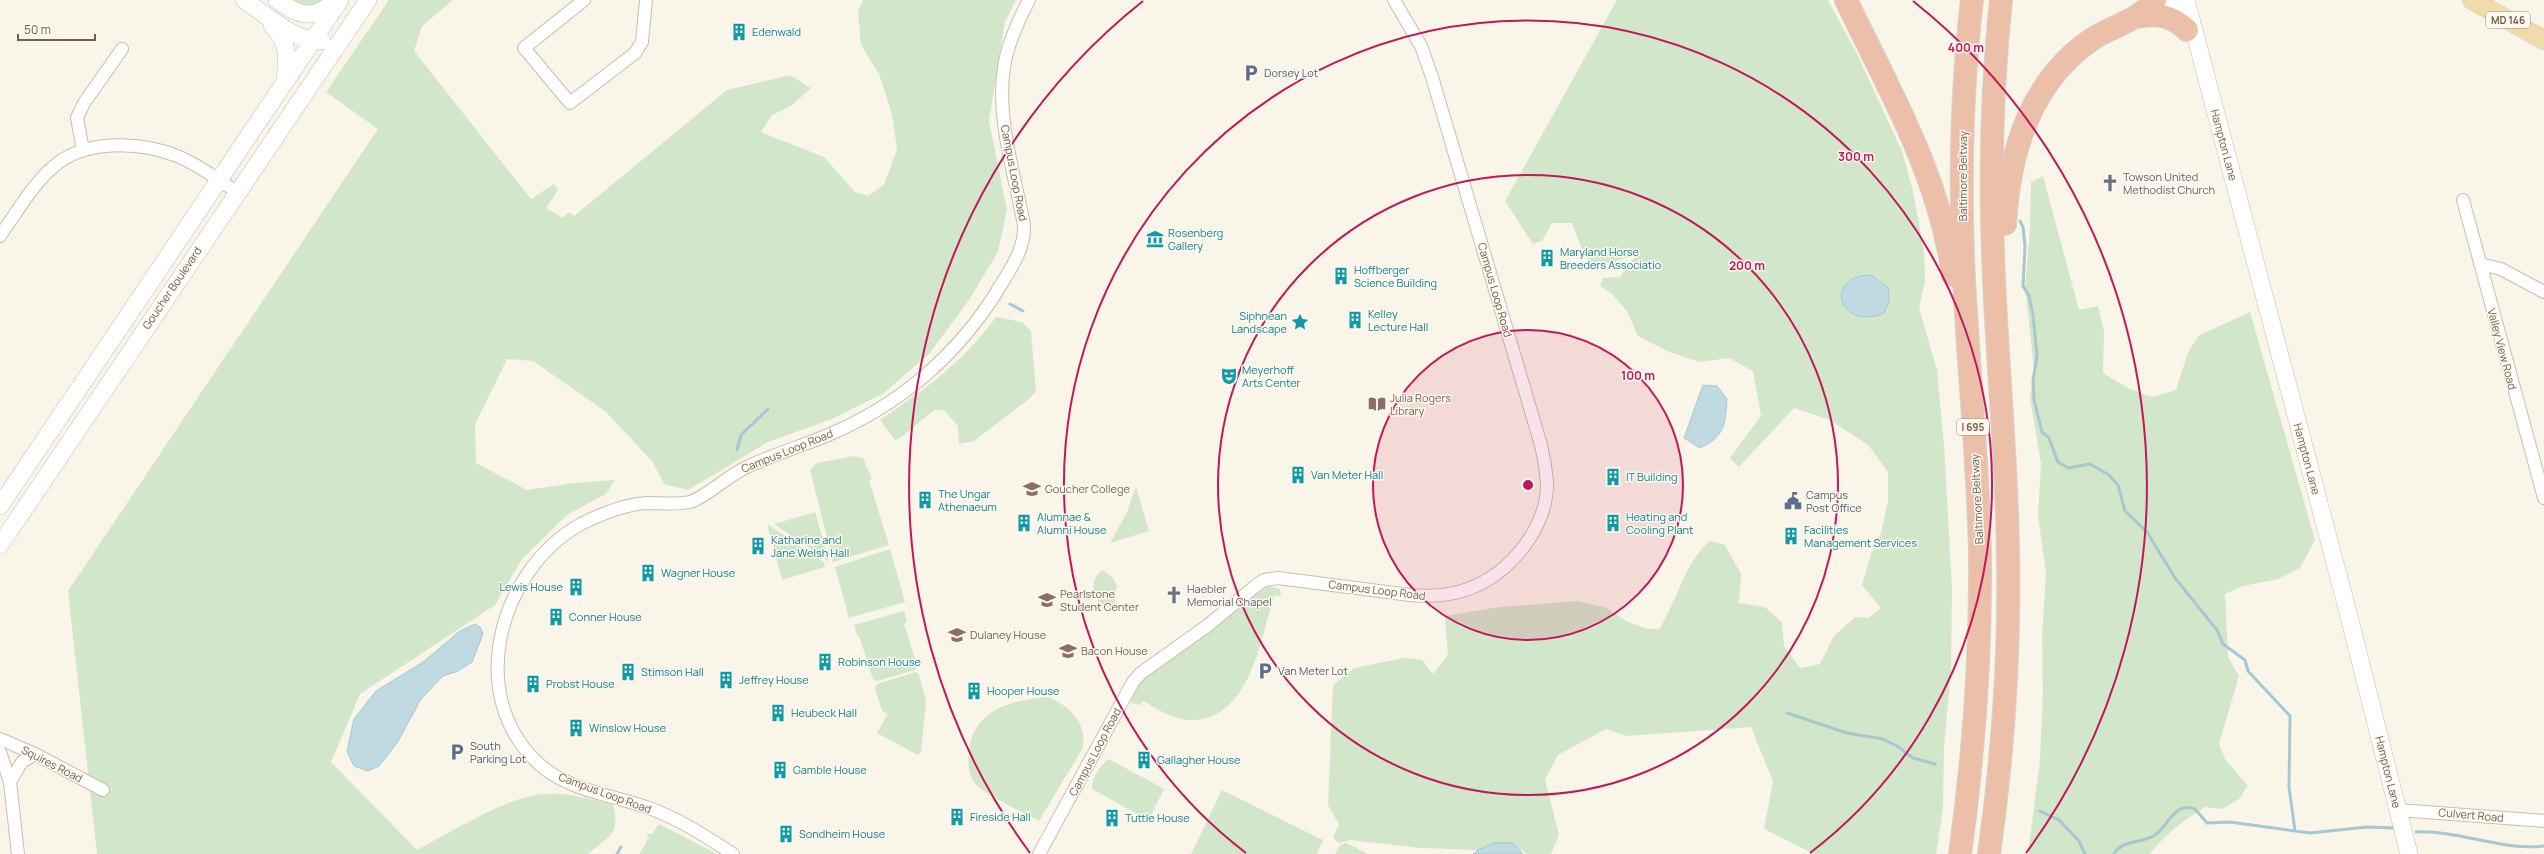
<svg xmlns="http://www.w3.org/2000/svg" width="2544" height="854" font-family="Manrope,sans-serif">
<style>
.green{fill:#d2e6c9}
.water{fill:#c0dae1;stroke:#a7c8d2}
.lines{fill:none;stroke-linecap:round;stroke-linejoin:round}
.stream{stroke:#a7c8d2;stroke-width:3}
.street-casing{stroke:#cbbdb0;stroke-width:14}
.secondary-casing{stroke:#cdbeae;stroke-width:18}
.primary-casing{stroke:#d7d2ce;stroke-width:20}
.highway-casing{stroke:#d7d2ce;stroke-width:24}
.street{stroke:#fff;stroke-width:12}
.secondary{stroke:#fff;stroke-width:17}
.primary{stroke:#f0dbaa;stroke-width:19}
.highway{stroke:#ecbfa8;stroke-width:22}
.ring{fill:none;stroke:#c2185b;stroke-width:2}
.labels{text-anchor:middle;stroke-width:3;stroke-linejoin:round;paint-order:stroke}
.shield{fill:#fdf9ef;stroke:#9b8c80;stroke-width:1}
.shield-label{font-size:10px;font-weight:bold;fill:#715e50}
.culture-label{font-size:11px;fill:#0d838f;stroke:#fdf9ef;text-anchor:start}
.service-label{font-size:11px;fill:#4e5e75;stroke:#fdf9ef;text-anchor:start}
.street-label{font-size:11px;fill:#715e50;stroke:#fdf9ef}
.worship-label{font-size:11px;fill:#5b616d;stroke:#fdf9ef;text-anchor:start}
.education-label{font-size:11px;fill:#785e54;stroke:#fdf9ef;text-anchor:start}
.centre{fill:#c2185b;stroke:#fdf9ef;stroke-width:2}
.ring-label{font-size:12px;text-anchor:middle;font-weight:bold;fill:#c2185b;stroke:#fdf9ef;stroke-width:3;stroke-linejoin:round;paint-order:stroke}
</style>
<rect width="100%" height="100%" fill="#faf5e9"/>
<path class="green" d="M 289,0 L 324,0 L 313,10 Z
M 389,0 L 453,0 L 422,26 L 414,51 L 531,199 L 554,184 L 558,190 L 546,208 L 563,218 L 569,212 L 574,216 L 727,90 L 790,75 L 811,88 L 791,106 L 772,115 L 761,132 L 824,157 L 855,192 L 868,196 L 884,185 L 897,149 L 892,114 L 879,74 L 861,45 L 858,11 L 863,0 L 1016,0 L 1005,22 L 989,121 L 1007,210 L 998,252 L 969,300 L 929,354 L 884,393 L 832,419 L 768,442 L 688,490 L 664,484 L 652,461 L 605,411 L 533,361 L 507,359 L 475,424 L 476,463 L 527,490 L 574,483 L 615,480 L 606,494 L 567,515 L 522,559 L 495,605 L 360,694 L 331,762 L 417,850 C 450,833 508,796 544,794 C 568,792 591,799 613,805 C 621,836 608,836 588,854 L 97,854 L 68,591 L 378,129 L 326,92 Z
M 1617,0 L 1828,0 L 1857,54 L 1902,151 L 1913,191 L 1924,251 L 1925,282 L 1919,308 L 1937,370 L 1944,445 L 1952,589 L 1951,671 L 1944,746 L 1943,808 L 1936,854 L 1814,854 L 1764,829 L 1773,781 L 1751,727 L 1627,736 L 1606,729 L 1558,755 L 1545,779 L 1559,835 L 1551,854 L 1527,854 L 1521,850 L 1494,843 L 1478,850 L 1421,848 L 1350,840 L 1339,843 L 1333,838 L 1339,824 L 1328,805 L 1333,685 L 1354,668 L 1404,658 L 1422,660 L 1433,674 L 1448,655 L 1445,616 L 1500,607 L 1577,601 L 1604,607 L 1628,622 L 1648,629 L 1659,629 C 1678,600 1684,563 1710,541 L 1725,545 L 1741,574 L 1739,603 L 1765,607 L 1782,622 L 1784,646 L 1800,668 L 1820,664 L 1834,636 L 1855,617 L 1868,618 L 1881,608 L 1862,585 L 1871,554 L 1881,533 L 1888,501 L 1888,472 L 1868,445 L 1830,420 L 1794,408 L 1739,467 L 1730,458 L 1761,416 L 1753,371 L 1729,358 L 1699,362 L 1667,351 L 1638,336 L 1627,311 L 1612,294 L 1600,286 L 1603,278 L 1620,277 L 1636,255 L 1593,267 L 1581,247 L 1572,223 L 1552,223 L 1542,241 L 1533,244 L 1505,201 Z
M 2043,176 L 2079,310 L 2098,306 L 2104,330 L 2103,373 L 2128,388 L 2152,397 L 2176,390 L 2187,355 L 2198,336 L 2250,312 L 2315,540 L 2300,568 L 2278,579 L 2243,586 L 2225,594 L 2228,657 L 2239,676 L 2219,744 L 2225,759 L 2248,786 L 2239,799 L 2222,809 L 2205,807 C 2184,820 2165,834 2150,854 L 2028,854 L 2040,761 L 2043,691 L 2042,638 L 2046,572 L 2038,516 L 2041,463 L 2030,398 L 2034,368 L 2025,287 L 2030,230 L 2031,182 Z
M 996,317 L 1022,322 L 1031,331 L 1036,391 L 1030,398 L 974,441 L 959,444 L 958,426 L 944,410 L 934,410 L 900,438 L 895,440 L 880,420 C 928,387 961,364 996,317 Z
M 854,456 L 863,458 L 872,479 L 869,480 L 889,545 L 833,562 L 810,470 L 817,463 Z
M 1136,487 L 1149,531 L 1110,543 L 1127,512 Z
M 815,512 L 829,561 L 828,561 L 774,524 Z
M 767,524 L 824,562 L 825,567 L 782,580 Z
M 890,549 L 905,602 L 849,618 L 835,567 Z
M 1103,570 L 1113,578 L 1117,587 L 1113,596 L 1116,602 L 1111,608 C 1094,606 1086,580 1103,570 Z
M 1269,586 L 1280,589 L 1281,596 L 1274,595 C 1261,639 1250,723 1188,720 C 1172,719 1157,709 1143,701 L 1140,705 L 1131,703 L 1132,697 L 1143,679 L 1258,592 Z
M 904,611 L 907,621 L 904,624 L 917,665 L 915,670 L 877,681 L 873,679 L 859,636 L 857,636 L 854,625 Z
M 916,672 L 919,675 L 926,701 L 921,752 L 918,755 L 877,733 L 888,714 L 882,711 L 875,688 L 877,684 Z
M 1048,697 C 1070,706 1087,723 1083,748 L 1039,821 C 1024,813 983,794 974,782 C 968,774 968,761 969,752 C 973,709 1012,700 1048,697 Z
M 1109,759 L 1164,789 L 1150,817 L 1146,819 L 1092,789 C 1091,780 1101,763 1109,759 Z
M 1222,790 L 1323,840 L 1317,854 L 1191,854 Z
M 659,824 L 715,853 L 717,854 L 639,854 L 649,838 L 646,834 L 652,834 Z
M 1345,843 L 1348,844 L 1368,854 L 1335,854 L 1340,845 Z"/>
<path class="water" d="M 1866,275 L 1873,276 L 1888,288 L 1889,301 L 1884,313 C 1843,331 1821,282 1866,275 Z
M 1703,385 L 1717,386 L 1727,399 C 1725,425 1725,436 1700,448 L 1684,438 Z
M 475,624 L 480,627 L 483,634 L 472,662 L 458,671 L 443,676 L 421,699 L 397,743 L 379,766 L 368,771 L 354,766 L 347,751 L 354,719 L 376,691 L 423,662 L 460,631 Z
M 1494,843 L 1513,843 L 1523,854 L 1473,854 L 1478,850 Z"/>
<g class="lines">
<path class="stream" d="M 2020,221 L 2023,227 L 2025,246 L 2023,286 L 2029,296 L 2033,315 L 2037,356 L 2033,380 L 2034,400 L 2042,432 L 2049,438 L 2058,462 L 2068,468 L 2090,464 L 2109,475 L 2118,485 L 2125,511 L 2147,532 L 2175,578 L 2217,630 L 2223,644 L 2245,660 L 2248,671 L 2290,716 L 2289,787 L 2295,831
M 1010,304 L 1023,311
M 737,450 L 741,435 L 768,409
M 1787,713 L 1847,733 L 1883,739 L 1897,746 L 1913,758 L 1935,764
M 2040,811 L 2059,820 L 2079,841 L 2085,854
M 2416,832 C 2459,830 2501,851 2544,846
M 617,854 L 621,847
M 2114,854 C 2122,839 2142,844 2155,835 C 2169,825 2175,801 2195,809 L 2207,823 L 2230,822 L 2310,833 L 2367,827 L 2393,828"/>
<g class="street-casing">
<path id="street" d="M 584,0 L 524,48 L 570,103 L 635,53 L 642,42 L 646,0
M 83,150 L 77,118 L 84,103 L 122,49
M 2463,200 L 2544,498
M 0,236 C 15,215 33,184 52,168 C 83,139 139,141 177,156 C 198,164 218,180 237,192
M 2480,264 L 2501,269 L 2544,292
M 0,739 L 35,754 L 103,790
M 0,752 L 10,782 L 18,854
M 10,782 L 22,762 L 35,754
M 2398,810 L 2544,821
M 733,854 C 707,837 679,819 649,808 C 616,796 573,791 545,769 C 462,702 497,571 581,524 C 601,514 625,504 647,503 C 661,503 676,505 690,502 C 707,497 729,474 749,466 C 775,454 802,446 828,435 C 900,405 959,354 999,288 C 1011,268 1025,249 1024,225 C 1015,176 996,117 1004,68 C 1007,45 1018,21 1029,0
M 1039,854 L 1133,682 L 1141,673 L 1207,626 L 1258,584 L 1264,580 L 1278,578 L 1410,595 C 1430,597 1449,596 1468,589 C 1510,574 1548,527 1547,482 C 1546,469 1544,457 1541,445 L 1432,77 L 1421,46 L 1394,0"/>
</g>
<g class="secondary-casing">
<path id="secondary" d="M 244,0 C 267,15 293,41 322,41
M 277,0 C 300,16 312,21 335,1
M 2170,0 L 2186,27
M 2186,0 L 2345,601 L 2409,854
M 272,25 C 289,45 288,54 285,79
M 0,506 L 340,0
M 0,545 L 368,0"/>
</g>
<g class="primary-casing">
<path id="primary" d="M 2472,0 L 2544,40"/>
</g>
<g class="highway-casing">
<path id="highway" d="M 1846,0 C 1889,90 1939,174 1953,275
M 2136,17 C 2157,13 2171,15 2187,30
M 2005,224 C 2009,154 2030,82 2091,40 C 2111,26 2139,21 2155,0
M 1960,854 C 1974,754 1981,655 1980,554 C 1978,455 1967,356 1963,258 C 1960,172 1962,85 1972,0
M 1989,854 C 2003,755 2010,655 2008,554 C 2007,454 1996,354 1993,253 C 1990,169 1992,84 2001,0"/>
</g>
<use href="#street" class="street"/>
<use href="#secondary" class="secondary"/>
<use href="#primary" class="primary"/>
<use href="#highway" class="highway"/>
</g>
<circle cx="1528" cy="485" r="155" fill="#c2185b" fill-opacity=".12"/>
<g class="ring">
<circle cx="1528" cy="485" r="155"/>
<circle cx="1528" cy="485" r="310"/>
<path d="M1246 853A464 464 0 1 1 1810 853"/>
<path d="M1030 853A619 619 0 0 1 1143 1M1913 1A619 619 0 0 1 2026 853"/>
</g>
<defs>
<g id="building-bare" transform="scale(1.38)"><path d="M-4-6H4V6H1V3H-1V6H-4ZM-2.5-4.3h1.7v1.8h-1.7ZM.8-4.3h1.7v1.8H.8ZM-2.5-1h1.7V.8h-1.7ZM.8-1h1.7V.8H.8Z" fill="#0f9aa8" stroke="#fdf9ef" stroke-width="2.5" paint-order="stroke"/></g>
<g id="parking-bare" transform="scale(1.38)"><path d="M-3.5-5.5H1a3.5 3.5 0 0 1 0 7H-1V5.5H-3.5ZM-1-3.4V-.6H.8a1.4 1.4 0 0 0 0-2.8Z" fill="#5c6f8a" stroke="#fdf9ef" stroke-width="2.5" paint-order="stroke"/></g>
<g id="church-bare" transform="scale(1.38)"><path d="M-1.2-6h2.4v3.5h3.3v2.4h-3.3V6h-2.4V-.1h-3.3v-2.4h3.3Z" fill="#6b7280" stroke="#fdf9ef" stroke-width="2.5" paint-order="stroke"/></g>
<g id="museum-bare" transform="scale(1.38)"><path d="M0-6L6-3V-2H-6V-3ZM-5-1h2V3h-2ZM-1-1h2V3h-2ZM3-1h2V3H3ZM-6 4H6V6H-6Z" fill="#0f9aa8" stroke="#fdf9ef" stroke-width="2.5" paint-order="stroke"/></g>
<g id="sight-bare" transform="scale(1.38)"><path d="M0-6L1.8-2.2L6-1.7L2.9 1.2L3.7 5.4L0 3.3L-3.7 5.4L-2.9 1.2L-6-1.7L-1.8-2.2Z" fill="#0f9aa8" stroke="#fdf9ef" stroke-width="2.5" paint-order="stroke"/></g>
<g id="theatre-bare" transform="scale(1.38)"><path d="M-5-5.5Q0-4 5-5.5V0Q5 5 0 6Q-5 5-5 0ZM-3.3-2.5H-1v1.5H-3.3ZM1-2.5H3.3v1.5H1ZM-2.8 1Q0 5.5 2.8 1Z" fill="#0f9aa8" stroke="#fdf9ef" stroke-width="2.5" paint-order="stroke"/></g>
<g id="library-bare" transform="scale(1.38)"><path d="M-6-4Q-3-5.5-.7-3.5V5Q-3 3-6 4ZM6-4Q3-5.5 .7-3.5V5Q3 3 6 4Z" fill="#8d6e63" stroke="#fdf9ef" stroke-width="2.5" paint-order="stroke"/></g>
<g id="university-bare" transform="scale(1.38)"><path d="M0-5L7-2L0 1L-7-2ZM-4 1L0 2.5L4 1V4Q0 6-4 4Z" fill="#8d6e63" stroke="#fdf9ef" stroke-width="2.5" paint-order="stroke"/></g>
<g id="civic-bare" transform="scale(1.38)"><path d="M-.6-6.5H3V-4.5H.6V-3L4-1V1h2V6H-6V1h2V-1L-.6-3ZM-1.2 2.5V6h2.4V2.5Z" fill="#5c6f8a" stroke="#fdf9ef" stroke-width="2.5" paint-order="stroke"/></g>
</defs>
<g fill-rule="evenodd">
<use href="#building-bare" x="739" y="32"/>
<use href="#parking-bare" x="1251" y="73"/>
<use href="#church-bare" x="2110" y="183"/>
<use href="#museum-bare" x="1155" y="239"/>
<use href="#building-bare" x="1547" y="258"/>
<use href="#building-bare" x="1341" y="276"/>
<use href="#building-bare" x="1355" y="320"/>
<use href="#sight-bare" x="1300" y="322"/>
<use href="#theatre-bare" x="1229" y="376"/>
<use href="#library-bare" x="1377" y="404"/>
<use href="#building-bare" x="1298" y="475"/>
<use href="#building-bare" x="1613" y="477"/>
<use href="#university-bare" x="1032" y="489"/>
<use href="#building-bare" x="925" y="500"/>
<use href="#civic-bare" x="1793" y="501"/>
<use href="#building-bare" x="1024" y="523"/>
<use href="#building-bare" x="1613" y="523"/>
<use href="#building-bare" x="1791" y="536"/>
<use href="#building-bare" x="758" y="546"/>
<use href="#building-bare" x="648" y="573"/>
<use href="#building-bare" x="576" y="587"/>
<use href="#church-bare" x="1174" y="595"/>
<use href="#university-bare" x="1047" y="600"/>
<use href="#building-bare" x="556" y="617"/>
<use href="#university-bare" x="957" y="635"/>
<use href="#university-bare" x="1068" y="651"/>
<use href="#building-bare" x="825" y="662"/>
<use href="#parking-bare" x="1265" y="671"/>
<use href="#building-bare" x="628" y="672"/>
<use href="#building-bare" x="726" y="680"/>
<use href="#building-bare" x="533" y="684"/>
<use href="#building-bare" x="974" y="691"/>
<use href="#building-bare" x="778" y="713"/>
<use href="#building-bare" x="576" y="728"/>
<use href="#parking-bare" x="457" y="752"/>
<use href="#building-bare" x="1144" y="760"/>
<use href="#building-bare" x="780" y="770"/>
<use href="#building-bare" x="957" y="817"/>
<use href="#building-bare" x="1112" y="818"/>
<use href="#building-bare" x="786" y="834"/>
</g>
<g class="labels">
<g class="shield">
<rect x="2486" y="12" width="44" height="16" rx="3"/>
<rect x="1957" y="419" width="32" height="16" rx="3"/>
</g>
<g class="shield-label">
<text x="2508" y="24">MD 146</text>
<text x="1973" y="431">I 695</text>
</g>
<g class="culture-label">
<text x="752" y="36">Edenwald</text>
<text x="1168" y="237">Rosenberg<tspan x="1168" dy="13">Gallery</tspan></text>
<text x="1560" y="256">Maryland Horse<tspan x="1560" dy="13">Breeders Associatio</tspan></text>
<text x="1354" y="274">Hoffberger<tspan x="1354" dy="13">Science Building</tspan></text>
<text x="1368" y="318">Kelley<tspan x="1368" dy="13">Lecture Hall</tspan></text>
<text x="1287" y="320" text-anchor="end">Siphnean<tspan x="1287" dy="13">Landscape</tspan></text>
<text x="1242" y="374">Meyerhoff<tspan x="1242" dy="13">Arts Center</tspan></text>
<text x="1311" y="479">Van Meter Hall</text>
<text x="1626" y="481">IT Building</text>
<text x="938" y="498">The Ungar<tspan x="938" dy="13">Athenaeum</tspan></text>
<text x="1037" y="521">Alumnae &amp;<tspan x="1037" dy="13">Alumni House</tspan></text>
<text x="1626" y="521">Heating and<tspan x="1626" dy="13">Cooling Plant</tspan></text>
<text x="1804" y="534">Facilities<tspan x="1804" dy="13">Management Services</tspan></text>
<text x="771" y="544">Katharine and<tspan x="771" dy="13">Jane Welsh Hall</tspan></text>
<text x="661" y="577">Wagner House</text>
<text x="563" y="591" text-anchor="end">Lewis House</text>
<text x="569" y="621">Conner House</text>
<text x="838" y="666">Robinson House</text>
<text x="641" y="676">Stimson Hall</text>
<text x="739" y="684">Jeffrey House</text>
<text x="546" y="688">Probst House</text>
<text x="987" y="695">Hooper House</text>
<text x="791" y="717">Heubeck Hall</text>
<text x="589" y="732">Winslow House</text>
<text x="1157" y="764">Gallagher House</text>
<text x="793" y="774">Gamble House</text>
<text x="970" y="821">Fireside Hall</text>
<text x="1125" y="822">Tuttle House</text>
<text x="799" y="838">Sondheim House</text>
</g>
<g class="service-label">
<text x="1264" y="77">Dorsey Lot</text>
<text x="1806" y="499">Campus<tspan x="1806" dy="13">Post Office</tspan></text>
<text x="1278" y="675">Van Meter Lot</text>
<text x="470" y="750">South<tspan x="470" dy="13">Parking Lot</tspan></text>
</g>
<g class="street-label">
<text transform="translate(2224 145) rotate(75)" y="4">Hampton Lane</text>
<text transform="translate(1014 173) rotate(79)" y="4">Campus Loop Road</text>
<text transform="translate(1963 176) rotate(-90)" y="4">Baltimore Beltway</text>
<text transform="translate(172 288) rotate(-56)" y="4">Goucher Boulevard</text>
<text transform="translate(1495 290) rotate(74)" y="4">Campus Loop Road</text>
<text transform="translate(2502 349) rotate(75)" y="4">Valley View Road</text>
<text transform="translate(787 451) rotate(-22)" y="4">Campus Loop Road</text>
<text transform="translate(2307 459) rotate(75)" y="4">Hampton Lane</text>
<text transform="translate(1977 499) rotate(-93)" y="4">Baltimore Beltway</text>
<text transform="translate(1377 590) rotate(7)" y="4">Campus Loop Road</text>
<text transform="translate(1095 752) rotate(-62)" y="4">Campus Loop Road</text>
<text transform="translate(52 764) rotate(27)" y="4">Squires Road</text>
<text transform="translate(2388 772) rotate(76)" y="4">Hampton Lane</text>
<text transform="translate(605 793) rotate(20)" y="4">Campus Loop Road</text>
<text transform="translate(2471 815) rotate(5)" y="4">Culvert Road</text>
</g>
<g class="worship-label">
<text x="2123" y="181">Towson United<tspan x="2123" dy="13">Methodist Church</tspan></text>
<text x="1187" y="593">Haebler<tspan x="1187" dy="13">Memorial Chapel</tspan></text>
</g>
<g class="education-label">
<text x="1390" y="402">Julia Rogers<tspan x="1390" dy="13">Library</tspan></text>
<text x="1045" y="493">Goucher College</text>
<text x="1060" y="598">Pearlstone<tspan x="1060" dy="13">Student Center</tspan></text>
<text x="970" y="639">Dulaney House</text>
<text x="1081" y="655">Bacon House</text>
</g>
</g>
<circle cx="1528" cy="485" r="6" class="centre"/>
<g class="ring-label">
<text x="1966" y="52">400 m</text>
<text x="1856" y="161">300 m</text>
<text x="1747" y="270">200 m</text>
<text x="1638" y="380">100 m</text>
</g>
<path d="M18 34v6h77v-6" fill="none" stroke="#715e50" stroke-width="2"/>
<text x="24" y="34" font-size="12" fill="#715e50" stroke="#fdf9ef" stroke-width="3" paint-order="stroke">50 m</text>
</svg>
